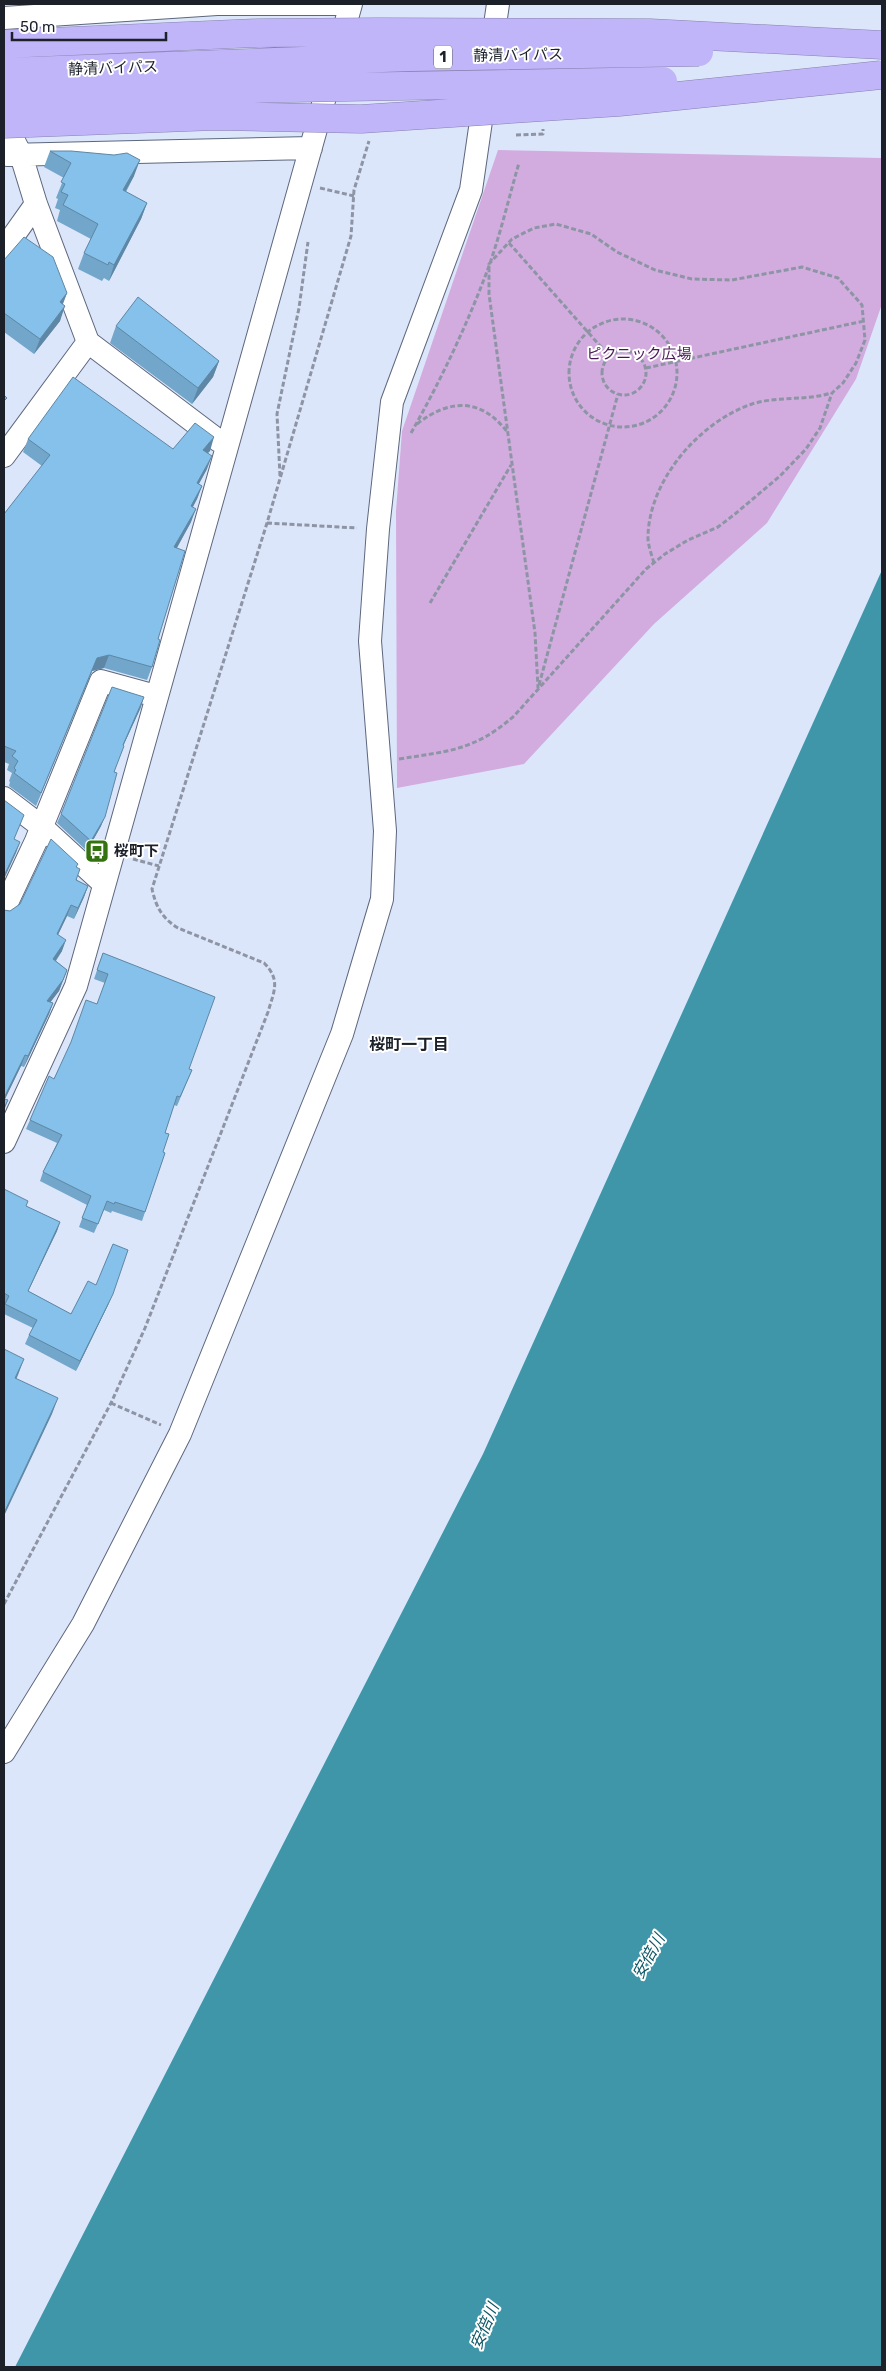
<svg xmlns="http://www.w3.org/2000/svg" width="886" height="2371" font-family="Rubik,'Noto Sans JP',sans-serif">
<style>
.green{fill:#d2acdf}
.water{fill:#4096a9}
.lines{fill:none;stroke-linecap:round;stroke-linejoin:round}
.street-casing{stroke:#5d677d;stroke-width:24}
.path{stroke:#8d95a5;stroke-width:3;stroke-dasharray:5 2.5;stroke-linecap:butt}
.street{stroke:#fff;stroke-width:22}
.highway-bridge-casing{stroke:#8781b0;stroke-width:29;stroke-linecap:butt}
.path-bridge{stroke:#8d95a5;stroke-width:3;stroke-dasharray:5 2.5;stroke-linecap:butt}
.highway-bridge{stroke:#c0b5f8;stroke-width:28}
.wall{fill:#72a6ca}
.shaded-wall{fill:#5d87a4}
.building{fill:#85c1eb;stroke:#5d87a4}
.labels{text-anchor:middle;stroke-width:4;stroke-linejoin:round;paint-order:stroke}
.shield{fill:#fff;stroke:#606369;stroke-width:1}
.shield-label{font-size:14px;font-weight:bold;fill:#1c2029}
.street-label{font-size:15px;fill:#1c2029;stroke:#fff}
.park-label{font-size:15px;fill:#481757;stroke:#fff}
.poi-label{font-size:15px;font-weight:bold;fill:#1c2029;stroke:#fff;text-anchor:start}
.neighbourhood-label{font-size:16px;font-weight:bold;fill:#1c2029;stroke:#fff}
.water-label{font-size:16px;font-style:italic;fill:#0d5765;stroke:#fff}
</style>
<rect width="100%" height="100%" fill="#dce6fb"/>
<path class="green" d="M 498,150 L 882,158 L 882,304 L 856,379 L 767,523 L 654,624 L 524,764 L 397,788 L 396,511 L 402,431 Z"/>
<path class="water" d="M 882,570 L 882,2367 L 15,2367 L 483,1454 Z"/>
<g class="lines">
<g class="street-casing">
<path id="street" d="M 4,18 L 217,4 L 351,4
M 4,121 L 21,155 L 36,204 L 88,342 L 219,441
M 7,155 L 311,148
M 4,249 L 36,204
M 4,456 L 88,342
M 4,798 L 42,827 L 103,883
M 4,909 L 36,841 L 101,681 L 156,696
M 4,1142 L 76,986 L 351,4
M 4,1752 L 83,1624 L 180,1434 L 342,1034 L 382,899 L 385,831 L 370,641 L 378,529 L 392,402 L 471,190 L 498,4"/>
</g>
<path class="path" d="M 320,188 L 354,196
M 509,243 L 609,356
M569 373a54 54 0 1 1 108 0a54 54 0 1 1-108 0Z
M602 373a22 22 0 1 1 44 0a22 22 0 1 1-44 0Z
M 646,368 L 864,321
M 417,424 C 450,398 482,398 508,433
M 411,433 C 441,380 468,323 489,266 C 501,232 509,197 519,163
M 280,476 L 277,414 L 299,308 L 308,242
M 267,523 L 357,528
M 654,563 C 652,556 649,548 648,540 C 647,482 699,422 752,404 C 778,396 805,401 831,393
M 430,603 L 511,465
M 539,685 L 618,394
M 399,759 C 448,751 474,751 514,716 L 646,569 L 665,554 L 688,540 L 718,527 L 735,514 L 780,476 L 806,449 L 820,428 L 832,393 L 843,383 L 856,363 L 865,340 L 862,305 L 838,278 L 802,267 L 732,280 L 692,279 L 655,270 L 617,252 L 591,234 L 556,224 L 534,228 L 512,239 L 489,264 L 489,294 L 535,633 L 538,688
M 133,859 L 159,866
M 111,1403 L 161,1425
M 4,1604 L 111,1403 L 145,1328 L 268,1012 C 274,991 281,980 264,963 L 178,928 C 162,918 156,907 152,889 L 267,523 L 351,236 L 354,190 L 369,141"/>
<use href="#street" class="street"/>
<g class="highway-bridge-casing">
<path id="highway-bridge" d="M 4,44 L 258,33 L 378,32 L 650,33 L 882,45
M 4,72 L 410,57 L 699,52
M 4,97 L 142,91 L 663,81
M 4,124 L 215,116 L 361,119 L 619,102 L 881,75"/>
</g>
<path class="path-bridge" d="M 516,135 L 543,134 L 543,129"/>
<use href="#highway-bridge" class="highway-bridge"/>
</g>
<path class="wall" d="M 50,151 L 134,176 L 126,192 L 147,203 L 141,219 L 109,281 L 104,278 L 102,281 L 78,269 L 84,253 L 91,239 L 57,221 L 60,210 L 55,208 L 58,199 L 56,198 L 64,178 L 44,167 Z
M 4,260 L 67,293 L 63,304 L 60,321 L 34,354 L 4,332 Z
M 116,326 L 219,361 L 213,377 L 192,404 L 110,343 Z
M 28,439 L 173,449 L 210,451 L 207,453 L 207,469 L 199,484 L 202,486 L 197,499 L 193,507 L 191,522 L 177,548 L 158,639 L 152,667 L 147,680 L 104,668 L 92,671 L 36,806 L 9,786 L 10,782 L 9,781 L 12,773 L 7,770 L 9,764 L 4,762 L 4,514 L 42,466 L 23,452 Z
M 141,707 L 123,746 L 114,772 L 101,826 L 87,851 L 57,823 L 61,814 Z
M 77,868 L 77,880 L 88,886 L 84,897 L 74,919 L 67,916 L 58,935 L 62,951 L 56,961 L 67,970 L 59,991 L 50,1002 L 53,1003 L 49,1014 L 24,1067 L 21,1066 L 5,1099 L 8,1100 L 4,1111 L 4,910 L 10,911 Z
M 103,953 L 189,1069 L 192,1070 L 177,1106 L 174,1105 L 165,1133 L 163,1152 L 165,1153 L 142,1221 L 112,1211 L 111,1213 L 104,1210 L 94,1233 L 79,1227 L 87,1205 L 40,1181 L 43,1172 L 57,1143 L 26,1129 L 30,1120 L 97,1004 L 105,983 L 94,979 Z
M 4,1189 L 26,1206 L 60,1222 L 57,1231 L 28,1291 L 71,1314 L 109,1303 L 76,1371 L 25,1344 L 29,1335 L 33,1328 L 4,1314 L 4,1308 L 5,1305 L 4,1304 Z"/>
<path class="shaded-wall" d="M 140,160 L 134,176 L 117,206 L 123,190 Z
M 147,203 L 141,219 L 109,281 L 114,265 Z
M 67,293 L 61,308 L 60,302 Z
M 65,306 L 60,321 L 34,354 L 40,339 Z
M 219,361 L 213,377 L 192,404 L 198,388 Z
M 214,437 L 210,451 L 198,463 L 203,450 Z
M 212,456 L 207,469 L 192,496 L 197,483 Z
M 202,486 L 197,499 L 186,519 L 191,506 Z
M 196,509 L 191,522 L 170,560 L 174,547 Z
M 109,655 L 104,668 L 92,671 L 36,806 L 97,658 Z
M 144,697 L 141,707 L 119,755 L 123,745 Z
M 105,817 L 101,826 L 87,851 L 91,841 Z
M 20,842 L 16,853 L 4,879 L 4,876 Z
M 88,886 L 84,897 L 74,919 L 78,908 Z
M 71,905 L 67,916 L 53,945 L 57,934 Z
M 66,940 L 62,951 L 49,970 L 53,959 Z
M 67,970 L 59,991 L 43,1012 L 47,1001 Z
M 53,1003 L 49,1014 L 24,1067 L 28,1056 Z
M 25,1055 L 21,1066 L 4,1101 L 4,1098 Z
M 60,1222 L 57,1231 L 24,1300 L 28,1291 Z
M 113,1294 L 109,1303 L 76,1371 L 80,1361 Z
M 24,1359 L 18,1375 L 10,1394 L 15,1378 Z
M 58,1398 L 52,1414 L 4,1516 L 4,1513 Z"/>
<path class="building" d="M 50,151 L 71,151 L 114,155 L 127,153 L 140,160 L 123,190 L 147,203 L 114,265 L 109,262 L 108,265 L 84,253 L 98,224 L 63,205 L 68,195 L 61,192 L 65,184 L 61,182 L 71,163 Z
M 24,237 L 53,257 L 67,293 L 60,302 L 65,306 L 40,339 L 4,313 L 4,260 Z
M 138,297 L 219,361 L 198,388 L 116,326 Z
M 73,377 L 173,449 L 195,423 L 214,437 L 203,450 L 212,456 L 197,483 L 202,486 L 191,506 L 196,509 L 174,547 L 185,551 L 158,639 L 160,640 L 152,667 L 109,655 L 97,658 L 41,793 L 14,773 L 16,770 L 14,768 L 18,761 L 12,756 L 16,751 L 4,746 L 4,514 L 50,455 L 28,439 Z
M 4,395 L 7,398 L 4,401 Z
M 112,687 L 144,697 L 123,745 L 124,746 L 114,772 L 117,773 L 105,817 L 91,841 L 61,814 Z
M 4,800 L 24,815 L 14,839 L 20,842 L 4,876 Z
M 51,839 L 78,864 L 76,867 L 80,869 L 76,880 L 88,886 L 78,908 L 71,905 L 57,934 L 66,940 L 53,959 L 67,970 L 63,980 L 47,1001 L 53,1003 L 28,1056 L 25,1055 L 4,1098 L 4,910 L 10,911 L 20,904 Z
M 103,953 L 215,997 L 189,1069 L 192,1070 L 180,1097 L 177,1096 L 165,1133 L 169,1134 L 163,1152 L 165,1153 L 145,1212 L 115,1202 L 114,1204 L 107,1201 L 98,1224 L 82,1218 L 91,1196 L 43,1172 L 62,1135 L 30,1120 L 49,1076 L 54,1079 L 71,1042 L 86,1000 L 97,1004 L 108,974 L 97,970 Z
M 4,1099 L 8,1100 L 4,1108 Z
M 4,1189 L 28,1201 L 26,1206 L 60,1222 L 28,1291 L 71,1314 L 88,1281 L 96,1285 L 113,1244 L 128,1250 L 113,1294 L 80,1361 L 29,1335 L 37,1320 L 5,1304 L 9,1296 L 4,1293 Z
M 4,1349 L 24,1359 L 15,1378 L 58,1398 L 4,1513 Z"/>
<defs>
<g id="bus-square" transform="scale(1.25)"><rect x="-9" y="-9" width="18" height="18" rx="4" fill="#327310" stroke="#fff"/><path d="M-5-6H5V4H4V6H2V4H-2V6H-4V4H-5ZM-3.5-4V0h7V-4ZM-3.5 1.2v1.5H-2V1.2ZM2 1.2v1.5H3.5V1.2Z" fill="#fff"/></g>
</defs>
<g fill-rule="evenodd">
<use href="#bus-square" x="97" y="851"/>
</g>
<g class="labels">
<rect class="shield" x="434" y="45.5" width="18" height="23" rx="4"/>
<g class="shield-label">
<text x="443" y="62">1</text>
</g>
<g class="street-label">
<text transform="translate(518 55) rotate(-1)" y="5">静清バイパス</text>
<text transform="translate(113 68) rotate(-2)" y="5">静清バイパス</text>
</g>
<g class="park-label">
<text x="639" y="359">ピクニック広場</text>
</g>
<g class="poi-label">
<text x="114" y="856">桜町下</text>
</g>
<g class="neighbourhood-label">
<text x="409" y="1050">桜町一丁目</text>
</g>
<g class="water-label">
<text transform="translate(648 1956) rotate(-61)" y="6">安倍川</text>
<text transform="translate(484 2326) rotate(-67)" y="6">安倍川</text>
</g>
</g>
<rect width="886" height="2371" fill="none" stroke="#1c2029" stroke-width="10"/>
<path d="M12 32v8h154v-8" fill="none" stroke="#1c2029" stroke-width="2.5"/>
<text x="20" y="32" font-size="15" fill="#1c2029" stroke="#ffffff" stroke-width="4" paint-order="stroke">50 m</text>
</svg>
